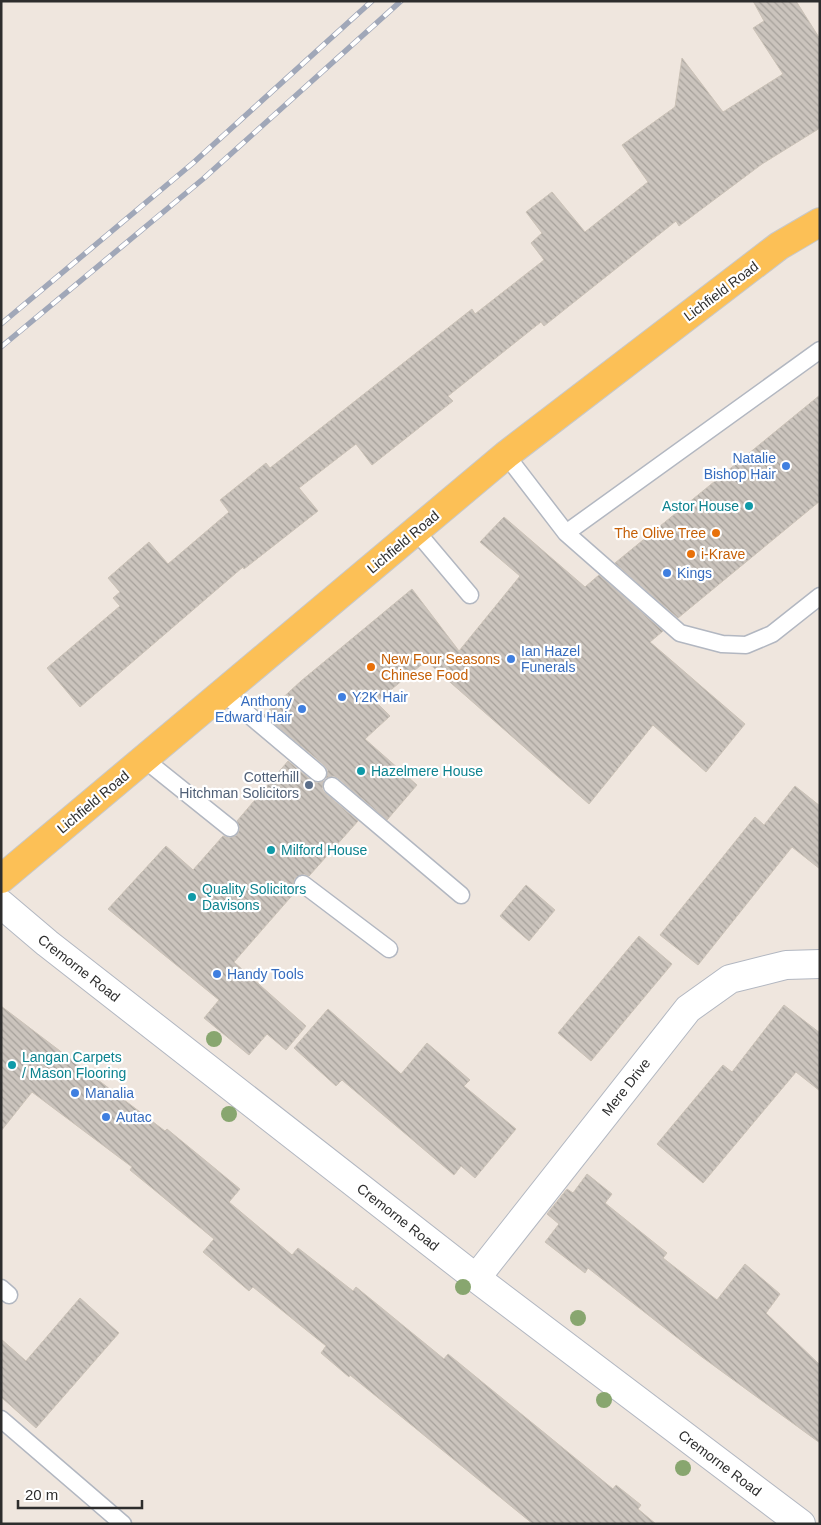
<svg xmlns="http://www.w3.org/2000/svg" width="821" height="1525" font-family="Arial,sans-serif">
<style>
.building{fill:url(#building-back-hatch);stroke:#cbc2b7}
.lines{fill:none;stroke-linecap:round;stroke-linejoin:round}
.service-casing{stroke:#b2b7c1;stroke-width:19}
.minor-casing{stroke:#b2b7c1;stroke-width:30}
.primary-casing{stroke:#c8c8c8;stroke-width:30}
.service{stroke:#fff;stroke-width:16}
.minor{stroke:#fff;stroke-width:28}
.primary{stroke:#fcc056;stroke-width:28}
.rail-casing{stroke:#a0a7b8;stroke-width:5.5}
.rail{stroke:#fff;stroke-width:4;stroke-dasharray:11;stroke-linecap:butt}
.tree{fill:#88a66f}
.shop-dot{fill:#3f7fe0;stroke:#fff;stroke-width:2}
.culture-dot{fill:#0f9aa8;stroke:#fff;stroke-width:2}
.food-dot{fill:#e8710a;stroke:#fff;stroke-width:2}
.service-dot{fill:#5c6f8a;stroke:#fff;stroke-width:2}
.labels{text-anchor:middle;stroke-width:4.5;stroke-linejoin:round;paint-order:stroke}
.street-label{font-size:14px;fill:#2d2d2d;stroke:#fff}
.shop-label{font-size:14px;fill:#366cbe;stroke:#fff;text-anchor:start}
.culture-label{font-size:14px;fill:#0d838f;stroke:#fff;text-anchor:start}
.food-label{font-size:14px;fill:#c56008;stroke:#fff;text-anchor:start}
.service-label{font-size:14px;fill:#4e5e75;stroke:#fff;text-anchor:end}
</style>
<defs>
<pattern id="building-back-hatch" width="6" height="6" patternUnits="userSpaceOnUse" patternTransform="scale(1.25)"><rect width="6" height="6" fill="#cbc4bd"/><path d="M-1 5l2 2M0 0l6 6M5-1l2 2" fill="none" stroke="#a5a09a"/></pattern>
</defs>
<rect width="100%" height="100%" fill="#efe6de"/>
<path class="building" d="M 753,1 L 796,1 L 820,39 L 820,128 L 762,164 L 679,226 L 676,221 L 544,326 L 541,322 L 448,396 L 453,401 L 372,465 L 356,444 L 299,488 L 318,511 L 244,569 L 243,567 L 80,707 L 47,668 L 120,606 L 113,598 L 120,592 L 108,578 L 149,542 L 168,564 L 229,512 L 220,500 L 266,463 L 270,468 L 472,309 L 475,314 L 544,260 L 531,243 L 542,233 L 526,212 L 552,192 L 585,232 L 648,182 L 622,145 L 675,107 L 682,58 L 723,112 L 783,74 L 753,28 L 764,21 Z
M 820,395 L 820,501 L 678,618 L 615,563 Z
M 504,517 L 585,587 L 599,575 L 663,631 L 650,642 L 745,724 L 706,772 L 653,725 L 589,804 L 426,661 L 376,702 L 390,716 L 365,739 L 417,785 L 387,820 L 338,778 L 333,776 L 326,778 L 328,770 L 324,765 L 264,715 L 301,681 L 412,589 L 459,651 L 520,576 L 480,542 Z
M 288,761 L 312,781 L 317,783 L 324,781 L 322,789 L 325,793 L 358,821 L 309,876 L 304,874 L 295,878 L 293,883 L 296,891 L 234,962 L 306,1026 L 286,1050 L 267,1034 L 249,1055 L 204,1018 L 219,1000 L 108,909 L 166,846 L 193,870 L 223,836 L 229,838 L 237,835 L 240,829 L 237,821 Z
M 795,786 L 820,806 L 820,869 L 792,847 L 698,965 L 660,935 L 755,817 L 764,825 Z
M 526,885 L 555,910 L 529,941 L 500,916 Z
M 639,936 L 672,964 L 591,1061 L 558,1033 Z
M 784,1005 L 820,1033 L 820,1091 L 796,1072 L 703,1183 L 657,1144 L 723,1065 L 732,1072 Z
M 1,1006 L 165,1131 L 167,1129 L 240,1189 L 229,1202 L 292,1255 L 298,1248 L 353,1291 L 356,1287 L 444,1359 L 448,1354 L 613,1489 L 616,1485 L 641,1505 L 638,1509 L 656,1524 L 533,1524 L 350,1375 L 349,1377 L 321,1353 L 326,1346 L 253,1287 L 249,1291 L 203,1252 L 214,1239 L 130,1170 L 132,1167 L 32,1092 L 1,1131 Z
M 328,1009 L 401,1074 L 427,1043 L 470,1080 L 464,1086 L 516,1129 L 475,1178 L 461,1166 L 454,1175 L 342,1080 L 336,1086 L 294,1048 Z
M 587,1174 L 612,1194 L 605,1203 L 667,1253 L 663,1258 L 717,1300 L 745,1264 L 780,1294 L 766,1313 L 820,1365 L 820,1443 L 702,1357 L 588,1268 L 585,1273 L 545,1242 L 559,1224 L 547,1214 L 567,1189 L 573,1193 Z
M 80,1298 L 119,1333 L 36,1428 L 1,1397 L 1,1339 L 26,1361 Z"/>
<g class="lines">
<g class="service-casing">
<path id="service" d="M 506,455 L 566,533 L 680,633 L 722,644 L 746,645 L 772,634 L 820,596
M 416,531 L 470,595
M 566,533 L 820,350
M 223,693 L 318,773
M 144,759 L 230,828
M 332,786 L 461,895
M 303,884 L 389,949
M 1,1288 L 9,1295
M 1,1419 L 123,1524"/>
</g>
<g class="minor-casing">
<path id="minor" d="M 1,904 L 47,943 L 476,1278 L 801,1524
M 476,1278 L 688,1009 L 730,979 L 786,965 L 820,964"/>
</g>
<g class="primary-casing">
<path id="primary" d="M 1,879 L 506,455 L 779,246 L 820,222"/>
</g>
<use href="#service" class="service"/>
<use href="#minor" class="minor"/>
<use href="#primary" class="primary"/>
<g class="rail-casing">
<path id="rail" d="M 1,324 L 193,163 L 372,1
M 1,347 L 203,179 L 401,1"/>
</g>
<use href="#rail" class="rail"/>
</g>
<g class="tree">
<circle cx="214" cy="1039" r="8"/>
<circle cx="229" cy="1114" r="8"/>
<circle cx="463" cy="1287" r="8"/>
<circle cx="578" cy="1318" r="8"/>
<circle cx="604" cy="1400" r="8"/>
<circle cx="683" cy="1468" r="8"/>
</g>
<g class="shop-dot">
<circle cx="786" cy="466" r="5"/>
<circle cx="667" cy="573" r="5"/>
<circle cx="511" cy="659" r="5"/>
<circle cx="342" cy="697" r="5"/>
<circle cx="302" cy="709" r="5"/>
<circle cx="217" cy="974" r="5"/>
<circle cx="75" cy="1093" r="5"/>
<circle cx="106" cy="1117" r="5"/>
</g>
<g class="culture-dot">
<circle cx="749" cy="506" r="5"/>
<circle cx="361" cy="771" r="5"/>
<circle cx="271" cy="850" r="5"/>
<circle cx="192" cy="897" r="5"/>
<circle cx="12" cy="1065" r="5"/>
</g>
<g class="food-dot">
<circle cx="716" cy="533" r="5"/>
<circle cx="691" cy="554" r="5"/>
<circle cx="371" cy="667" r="5"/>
</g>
<circle class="service-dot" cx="309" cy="785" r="5"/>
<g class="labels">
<g class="street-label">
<text transform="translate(721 291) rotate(-37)" y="5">Lichfield Road</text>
<text transform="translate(403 542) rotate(-40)" y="5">Lichfield Road</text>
<text transform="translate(93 802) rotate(-40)" y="5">Lichfield Road</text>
<text transform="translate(79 968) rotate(38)" y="5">Cremorne Road</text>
<text transform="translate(626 1087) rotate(-52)" y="5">Mere Drive</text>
<text transform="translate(398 1217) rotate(38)" y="5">Cremorne Road</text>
<text transform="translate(720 1463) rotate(37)" y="5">Cremorne Road</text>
</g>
<g class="shop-label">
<text x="776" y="463" text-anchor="end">Natalie<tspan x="776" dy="16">Bishop Hair</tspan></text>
<text x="677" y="578">Kings</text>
<text x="521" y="656">Ian Hazel<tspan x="521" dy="16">Funerals</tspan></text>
<text x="352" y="702">Y2K Hair</text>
<text x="292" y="706" text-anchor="end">Anthony<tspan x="292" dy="16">Edward Hair</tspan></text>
<text x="227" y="979">Handy Tools</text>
<text x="85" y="1098">Manalia</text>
<text x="116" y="1122">Autac</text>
</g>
<g class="culture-label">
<text x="739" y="511" text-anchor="end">Astor House</text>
<text x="371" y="776">Hazelmere House</text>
<text x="281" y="855">Milford House</text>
<text x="202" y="894">Quality Solicitors<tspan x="202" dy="16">Davisons</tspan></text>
<text x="22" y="1062">Langan Carpets<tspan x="22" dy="16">/ Mason Flooring</tspan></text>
</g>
<g class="food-label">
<text x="706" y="538" text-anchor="end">The Olive Tree</text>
<text x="701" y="559">i-Krave</text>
<text x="381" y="664">New Four Seasons<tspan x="381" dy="16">Chinese Food</tspan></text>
</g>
<g class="service-label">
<text x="299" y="782">Cotterhill<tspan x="299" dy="16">Hitchman Solicitors</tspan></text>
</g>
</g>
<rect width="821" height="1525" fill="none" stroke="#2d2d2d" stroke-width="5"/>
<path d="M18 1500v8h124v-8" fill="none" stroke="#2d2d2d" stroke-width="2.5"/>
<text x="25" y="1500" font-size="15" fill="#2d2d2d" stroke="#ffffff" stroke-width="4" paint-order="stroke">20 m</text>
</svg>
